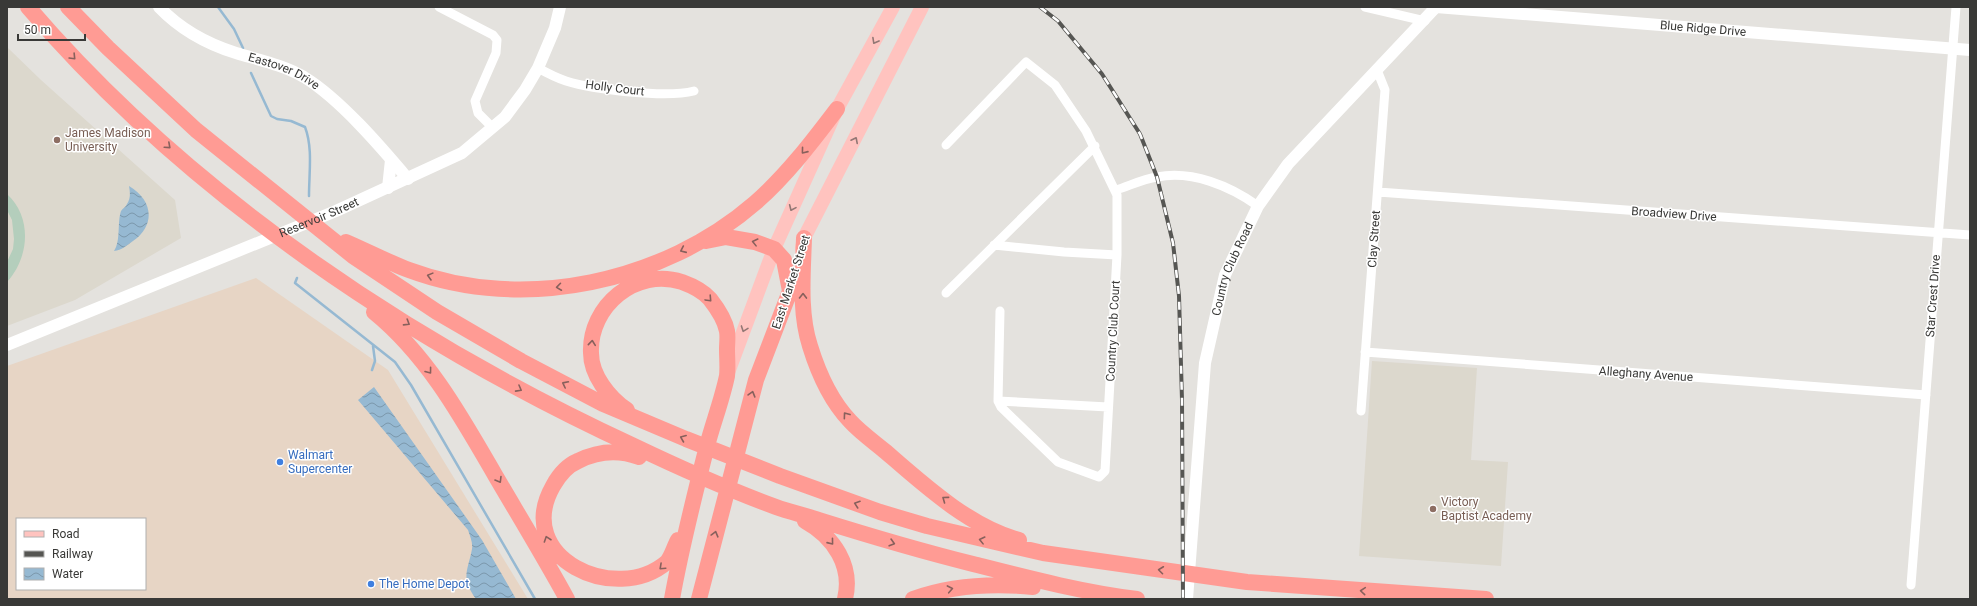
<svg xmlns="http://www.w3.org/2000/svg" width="1977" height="606" font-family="Roboto,sans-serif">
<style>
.commercial{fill:#e7d5c5;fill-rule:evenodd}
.built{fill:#dcd8cd}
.green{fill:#b4cebc}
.water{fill:url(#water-waves)}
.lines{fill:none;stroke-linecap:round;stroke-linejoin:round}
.stream{stroke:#96b9d2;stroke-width:2.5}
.street{stroke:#fff;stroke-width:9}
.secondary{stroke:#fff;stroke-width:12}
.primary{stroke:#ffc3bf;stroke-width:14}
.highway{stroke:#ff9b94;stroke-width:16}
.rail-casing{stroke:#565653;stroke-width:4}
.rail{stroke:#fff;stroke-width:2.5;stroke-dasharray:8;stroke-linecap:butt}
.oneway{stroke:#927774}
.oneway2{stroke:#88605c}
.education-dot{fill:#8d6e63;stroke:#fff;stroke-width:1.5}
.shop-dot{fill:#3f7fe0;stroke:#fff;stroke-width:1.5}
.labels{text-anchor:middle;stroke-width:3;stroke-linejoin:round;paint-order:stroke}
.street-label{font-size:12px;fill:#393937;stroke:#fff}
.education-label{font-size:12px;fill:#785e54;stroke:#fff;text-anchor:start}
.shop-label{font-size:12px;fill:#366cbe;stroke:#fff;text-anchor:start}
</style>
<defs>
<pattern id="water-waves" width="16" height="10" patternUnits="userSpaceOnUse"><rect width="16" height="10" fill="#96b9d2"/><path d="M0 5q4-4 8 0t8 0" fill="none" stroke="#7b97ab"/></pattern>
</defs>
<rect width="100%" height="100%" fill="#e4e2de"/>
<path class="commercial" d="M 256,278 L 388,370 L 528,599 L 7,599 L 7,366 ZM 17,519 L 145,519 L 145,589 L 17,589 Z"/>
<path class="built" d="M 7,47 L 41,80 L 175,200 L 181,238 L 75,300 L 7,326 Z
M 1372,361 L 1477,368 L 1471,460 L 1508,462 L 1501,566 L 1359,556 Z"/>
<path class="green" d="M 7,194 C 33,218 29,258 7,282 L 7,262 L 13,249 L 14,239 L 12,220 L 7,210 Z"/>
<path class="water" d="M 129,186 C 153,200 156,225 133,241 C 126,246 122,250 114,251 C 121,241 117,223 121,211 C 123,208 126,207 127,204 C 131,198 130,192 129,186 Z
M 374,387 L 482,540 L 516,599 L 476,599 C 460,577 468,571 472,549 C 473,543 470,536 468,530 L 358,400 Z"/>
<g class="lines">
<path class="stream" d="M 218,7 L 234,29 L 243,48
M 251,73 L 271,116 L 277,119 L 291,121 L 305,127 C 313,148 309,173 309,196
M 297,278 L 295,283 L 395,362 L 411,385 L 535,599
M 372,370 L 375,361 L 373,346"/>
<path class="street" d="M 439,7 L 493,35 L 497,40 L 496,53 L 475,101 L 478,113 L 493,128
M 1365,7 L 1425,21
M 538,68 C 547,73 557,78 566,81 C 594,90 666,98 694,91
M 946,145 L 1026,62 L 1055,85 L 1086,131 L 1117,195 L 1117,255 L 1105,471 L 1099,477 L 1058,462 L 1001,407 L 998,401
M 1116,190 C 1129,186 1143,179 1157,177 C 1192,170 1230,186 1258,206
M 1378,192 L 1970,235
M 994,245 L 1064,252 L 1117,255
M 946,293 L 1095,146
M 1000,311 L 998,401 L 1108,407
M 1365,352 L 1926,395
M 1361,411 L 1385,90 L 1377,70
M 1911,585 L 1956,7"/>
<g class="secondary">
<path id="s1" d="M 159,7 C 180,29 207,44 236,53 C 259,60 283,65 304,77 C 340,99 381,147 408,179"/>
<path id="s2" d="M 1436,7 L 1970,50"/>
<path d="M 388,188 L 391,160"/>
<path id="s3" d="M 7,345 L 336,211 L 462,153 L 505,117 L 525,90 L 538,68 L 555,28 L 560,7"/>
<path id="s4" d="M 1187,599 L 1205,363 L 1225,275 L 1258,206 L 1288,164 L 1436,7"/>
</g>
<path class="primary" d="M 802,248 L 804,238 L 922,7
M 729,370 L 774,249 L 837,109 L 893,7"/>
<path class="highway" d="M 28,7 C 189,195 411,343 634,446 C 680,468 727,489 776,507 C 790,512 804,515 819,520 C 870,536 921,551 973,564 C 1028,578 1081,592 1137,599
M 68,7 L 108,48 L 196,130 L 353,256 L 437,312 L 521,361 L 603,404 L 686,439 L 780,476 L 880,512 L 927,526 L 1043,553 L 1247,582 L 1486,599
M 804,238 C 803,273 799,312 810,346 C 818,372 831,401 850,421 C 860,432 874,442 886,452 C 924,485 970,527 1019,540
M 346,242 C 367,251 388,262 409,270 C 524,313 664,282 755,203 C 786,176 812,142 837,109
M 374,312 C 427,355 461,416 495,475 C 519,516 544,557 567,599
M 627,410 C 609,398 591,375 591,353 C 589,306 636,267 682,282 C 693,286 703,291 710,299 C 717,308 725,320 727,331 C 728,337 727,344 727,349 C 727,358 728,368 727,376 C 722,400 713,423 707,446 C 694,497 681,548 672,599
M 639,457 C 617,449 598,451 578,461 C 566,466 559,475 553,486 C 512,558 616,606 667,562 C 672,556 674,547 678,540
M 805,521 C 834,537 853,566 845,599
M 699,599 L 756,380 L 790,291 L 784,260 L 774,249 L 755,242 L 726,237 L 706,241
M 913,599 C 952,585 992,583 1033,587"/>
<g class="rail-casing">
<path id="rail" d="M 1040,7 L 1058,21 L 1102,74 L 1140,134 L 1157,177 L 1173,243 L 1179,296 L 1182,400 L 1183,599"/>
</g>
<use href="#rail" class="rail"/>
</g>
<defs><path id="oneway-chevron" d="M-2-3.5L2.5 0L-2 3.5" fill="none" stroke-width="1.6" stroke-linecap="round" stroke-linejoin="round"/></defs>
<g class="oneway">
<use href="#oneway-chevron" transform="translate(875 41) rotate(119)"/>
<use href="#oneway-chevron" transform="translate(855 140) rotate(-63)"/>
<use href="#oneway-chevron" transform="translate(792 208) rotate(114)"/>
<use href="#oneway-chevron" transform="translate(744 329) rotate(110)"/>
</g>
<g class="oneway2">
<use href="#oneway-chevron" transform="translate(73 57) rotate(46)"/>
<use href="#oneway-chevron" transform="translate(168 146) rotate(42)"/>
<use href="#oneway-chevron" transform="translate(804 151) rotate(129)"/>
<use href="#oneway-chevron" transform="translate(755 242) rotate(-166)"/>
<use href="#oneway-chevron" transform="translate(683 250) rotate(156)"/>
<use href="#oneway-chevron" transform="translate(430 276) rotate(-165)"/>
<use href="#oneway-chevron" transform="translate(559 287) rotate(172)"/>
<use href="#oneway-chevron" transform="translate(803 296) rotate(-89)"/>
<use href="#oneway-chevron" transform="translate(709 299) rotate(47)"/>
<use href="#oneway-chevron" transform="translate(407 323) rotate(32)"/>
<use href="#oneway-chevron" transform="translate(592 343) rotate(-84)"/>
<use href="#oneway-chevron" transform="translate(429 371) rotate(53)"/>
<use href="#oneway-chevron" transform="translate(565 384) rotate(-153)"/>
<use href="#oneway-chevron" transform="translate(519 389) rotate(29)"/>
<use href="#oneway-chevron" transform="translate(752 394) rotate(-74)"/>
<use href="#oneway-chevron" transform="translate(846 415) rotate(-126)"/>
<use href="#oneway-chevron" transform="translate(683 438) rotate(-158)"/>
<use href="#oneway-chevron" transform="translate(499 480) rotate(59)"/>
<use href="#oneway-chevron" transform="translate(945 499) rotate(-144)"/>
<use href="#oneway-chevron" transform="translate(857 504) rotate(-161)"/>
<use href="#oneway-chevron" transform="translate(715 534) rotate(-75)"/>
<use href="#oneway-chevron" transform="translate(547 539) rotate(-109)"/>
<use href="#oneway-chevron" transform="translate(982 540) rotate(-166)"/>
<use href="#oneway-chevron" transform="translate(831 542) rotate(51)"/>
<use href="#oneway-chevron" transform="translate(892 543) rotate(16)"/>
<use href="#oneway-chevron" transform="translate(662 567) rotate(137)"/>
<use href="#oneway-chevron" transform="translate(1161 570) rotate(-173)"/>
<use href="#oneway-chevron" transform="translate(950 589) rotate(-11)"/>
<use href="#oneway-chevron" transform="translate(1363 591) rotate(-175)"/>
</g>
<g class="education-dot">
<circle cx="57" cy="140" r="4"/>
<circle cx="1433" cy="509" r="4"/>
</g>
<g class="shop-dot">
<circle cx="280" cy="462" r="4"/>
<circle cx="371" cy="584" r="4"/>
</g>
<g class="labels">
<g class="street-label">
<text dy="4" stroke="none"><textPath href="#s2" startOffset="268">Blue Ridge Drive</textPath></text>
<text dy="4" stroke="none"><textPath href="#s1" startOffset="142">Eastover Drive</textPath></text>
<text transform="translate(615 88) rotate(7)" y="4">Holly Court</text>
<text transform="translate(1674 214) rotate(4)" y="4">Broadview Drive</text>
<text dy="4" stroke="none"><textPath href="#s3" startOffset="337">Reservoir Street</textPath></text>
<text transform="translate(1374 239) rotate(-86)" y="4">Clay Street</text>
<text dy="4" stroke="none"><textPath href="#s4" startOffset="335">Country Club Road</textPath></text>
<text transform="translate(791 282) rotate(-72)" y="4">East Market Street</text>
<text transform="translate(1933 296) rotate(-86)" y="4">Star Crest Drive</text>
<text transform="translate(1113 331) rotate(-87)" y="4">Country Club Court</text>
<text transform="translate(1646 374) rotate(4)" y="4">Alleghany Avenue</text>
</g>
<g class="education-label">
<text x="65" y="137">James Madison<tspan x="65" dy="14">University</tspan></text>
<text x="1441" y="506">Victory<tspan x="1441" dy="14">Baptist Academy</tspan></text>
</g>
<g class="shop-label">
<text x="288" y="459">Walmart<tspan x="288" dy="14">Supercenter</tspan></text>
<text x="379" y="588">The Home Depot</text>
</g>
</g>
<rect width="1977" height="606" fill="none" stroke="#393937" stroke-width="16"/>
<rect x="16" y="518" width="130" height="72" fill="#ffffff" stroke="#b0b0af"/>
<rect x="24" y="531" width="20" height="6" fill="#ffc3bf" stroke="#b0b0af"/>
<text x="52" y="538" font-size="12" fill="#393937">Road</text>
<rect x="24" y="551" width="20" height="6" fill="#565653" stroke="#b0b0af"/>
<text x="52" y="558" font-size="12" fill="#393937">Railway</text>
<rect x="24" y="568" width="20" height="12" fill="url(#water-waves)" stroke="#b0b0af"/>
<text x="52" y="578" font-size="12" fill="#393937">Water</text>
<path d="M18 34v6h67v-6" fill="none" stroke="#393937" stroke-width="2"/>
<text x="24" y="34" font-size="12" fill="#393937" stroke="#ffffff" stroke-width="3" paint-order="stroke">50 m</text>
</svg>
